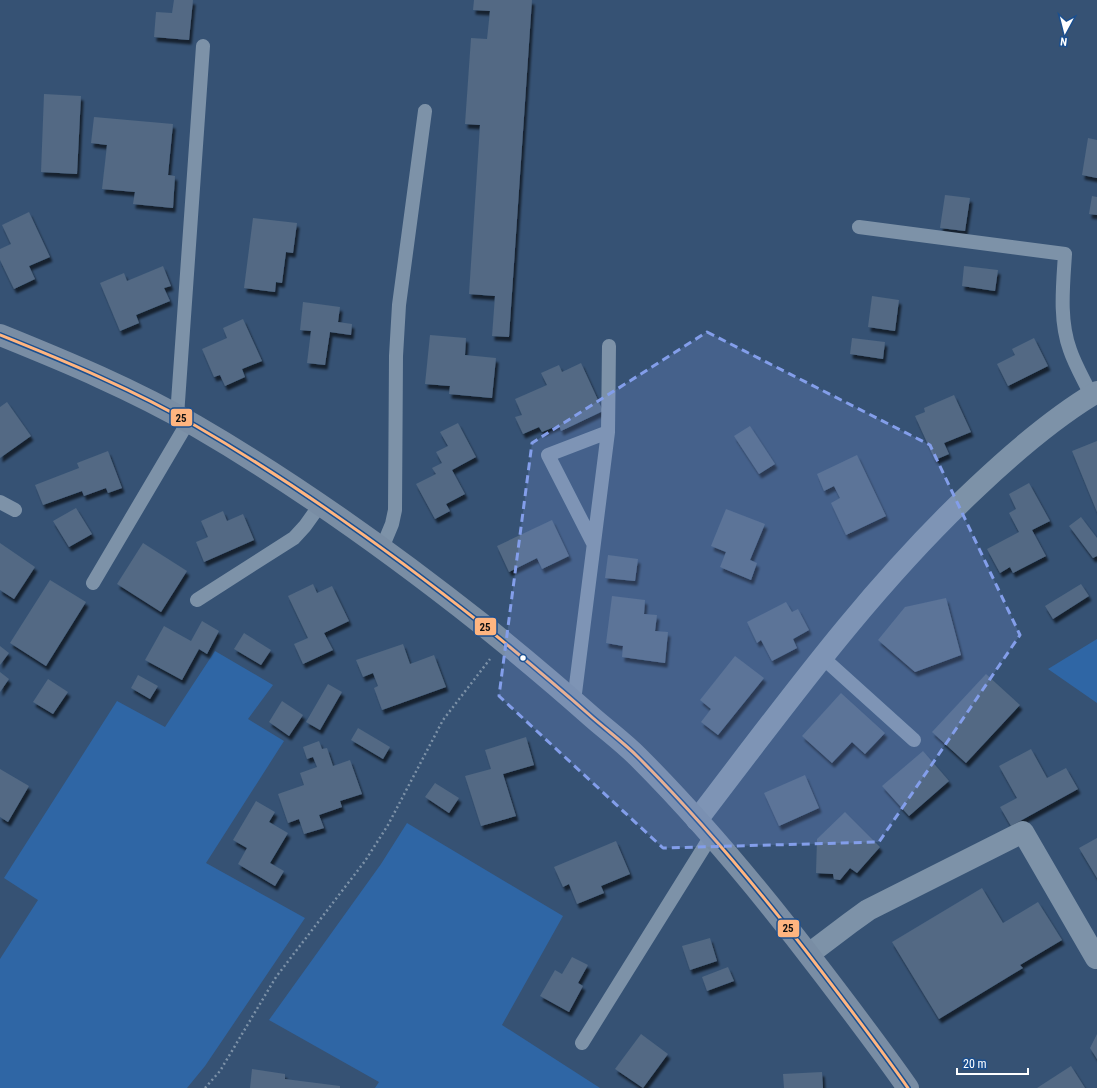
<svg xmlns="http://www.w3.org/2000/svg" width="1097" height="1088" font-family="'Roboto Condensed',sans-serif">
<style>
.green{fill:#2f66a5}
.building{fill:#526984;filter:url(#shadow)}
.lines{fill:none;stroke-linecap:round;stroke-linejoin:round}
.path{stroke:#7d92a8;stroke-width:2.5;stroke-dasharray:2 3;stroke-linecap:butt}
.lane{stroke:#7d92a8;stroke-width:14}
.street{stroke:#7d92a8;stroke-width:22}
.secondary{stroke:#798da4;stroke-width:22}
.bus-1-casing{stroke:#1b4f8f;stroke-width:6}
.bus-1{stroke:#ffb580;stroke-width:3}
.marked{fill:#839eea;fill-opacity:0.2;stroke:#839eea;stroke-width:3;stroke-dasharray:8 5;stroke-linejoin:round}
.bus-dot{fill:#fff;stroke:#1b4f8f;stroke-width:1.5}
.line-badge{stroke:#1b4f8f;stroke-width:1.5}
.pale-badge-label{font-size:11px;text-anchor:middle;font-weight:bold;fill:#111}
</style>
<defs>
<filter id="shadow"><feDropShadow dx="2.5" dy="4.5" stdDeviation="1" flood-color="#0009"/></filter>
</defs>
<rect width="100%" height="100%" fill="#365274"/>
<path class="green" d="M 1097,639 L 1097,703 L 1048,669 Z
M 215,651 L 273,685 L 248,719 L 284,741 L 206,863 L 305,918 L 205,1066 L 187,1088 L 0,1088 L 0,959 L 38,900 L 4,878 L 117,701 L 165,727 Z
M 407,823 L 563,916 L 502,1025 L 600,1088 L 375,1088 L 379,1082 L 269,1020 L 381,864 Z"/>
<path class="building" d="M 174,0 L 193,0 L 189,40 L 154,37 L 156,12 L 172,13 Z
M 474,0 L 532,0 L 509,337 L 492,336 L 495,296 L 469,294 L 480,125 L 465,124 L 471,38 L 487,39 L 490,11 L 473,10 Z
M 44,94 L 81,96 L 77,174 L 41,172 Z
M 94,117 L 173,124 L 168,175 L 175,176 L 173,208 L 133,204 L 135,192 L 102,189 L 107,145 L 91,143 Z
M 1088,138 L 1097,140 L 1097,178 L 1082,175 Z
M 945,195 L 970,198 L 965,231 L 940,228 Z
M 1092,196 L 1097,197 L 1097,215 L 1089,214 Z
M 29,212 L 50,257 L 29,266 L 35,279 L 14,289 L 0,260 L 0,249 L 11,244 L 2,225 Z
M 253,218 L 297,223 L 293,253 L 286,252 L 282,283 L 276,282 L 275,292 L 244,288 Z
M 163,266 L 171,286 L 164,288 L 170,301 L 136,315 L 139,323 L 120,331 L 100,283 L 124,273 L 127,281 Z
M 964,266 L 998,270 L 995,291 L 962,286 Z
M 872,296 L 899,300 L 895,331 L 868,327 Z
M 303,302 L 340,307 L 338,322 L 352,324 L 351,335 L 330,332 L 325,365 L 307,363 L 311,331 L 300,330 Z
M 243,319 L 262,361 L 242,369 L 245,377 L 225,386 L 220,375 L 214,377 L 202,349 L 227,338 L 223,328 Z
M 430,335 L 466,338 L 465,355 L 496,358 L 492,398 L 449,394 L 450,386 L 425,384 Z
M 852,338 L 885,342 L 883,359 L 850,354 Z
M 1034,338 L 1048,366 L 1008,386 L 997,364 L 1015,355 L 1012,349 Z
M 581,363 L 603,411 L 561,431 L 559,425 L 542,432 L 539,427 L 523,434 L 515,417 L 522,415 L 515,399 L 547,385 L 541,373 L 559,365 L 562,372 Z
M 954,395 L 971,432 L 944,443 L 949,454 L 935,460 L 915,416 L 925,412 L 924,408 Z
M 7,402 L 31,436 L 0,458 L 0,407 Z
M 458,423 L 476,457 L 452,470 L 465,494 L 446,504 L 450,511 L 435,519 L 416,484 L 436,474 L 432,468 L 442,463 L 436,452 L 448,446 L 440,432 Z
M 750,426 L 775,464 L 759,474 L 734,436 Z
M 1097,441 L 1097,512 L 1072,451 Z
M 108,451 L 122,488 L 108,493 L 106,488 L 84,496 L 82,491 L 43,505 L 35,485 L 79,468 L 77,463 Z
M 857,455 L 886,516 L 846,535 L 831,503 L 840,498 L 834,486 L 824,491 L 817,474 Z
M 1029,483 L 1050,521 L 1032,530 L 1046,556 L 1013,573 L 1010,567 L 1000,573 L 987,549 L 1019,532 L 1009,513 L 1016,509 L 1009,494 Z
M 76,508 L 92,534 L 69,547 L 53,521 Z
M 726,509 L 765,524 L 750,560 L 757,563 L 751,580 L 720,567 L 726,552 L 711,546 Z
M 223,511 L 227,521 L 243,514 L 254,540 L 204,562 L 196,542 L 208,537 L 201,521 Z
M 1081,517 L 1097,538 L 1097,556 L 1093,558 L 1069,526 Z
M 552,520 L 569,556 L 542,569 L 537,558 L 509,572 L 497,546 Z
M 0,543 L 35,567 L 14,599 L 0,590 Z
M 143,543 L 187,571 L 161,612 L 117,584 Z
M 608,555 L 638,559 L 635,581 L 605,578 Z
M 50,580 L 86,602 L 46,666 L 10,643 Z
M 313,584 L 317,593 L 332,586 L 349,621 L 324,633 L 333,650 L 303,664 L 294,644 L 308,638 L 288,596 Z
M 1081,584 L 1089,596 L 1053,619 L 1045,606 Z
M 612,596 L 645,600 L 644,614 L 657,615 L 655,631 L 668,632 L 665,663 L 622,657 L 623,646 L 606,643 Z
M 946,598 L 961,655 L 915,672 L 878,640 L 905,607 Z
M 786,602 L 792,612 L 798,609 L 809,630 L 793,639 L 797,648 L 772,661 L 761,640 L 757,643 L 747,622 Z
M 202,621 L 219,631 L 207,654 L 199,649 L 182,680 L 145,660 L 164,626 L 191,641 Z
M 244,633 L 271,650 L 261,665 L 234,649 Z
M 403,644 L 410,664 L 434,655 L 446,687 L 382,710 L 374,688 L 378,686 L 373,673 L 363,677 L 356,660 Z
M 0,646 L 9,653 L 0,665 Z
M 735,656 L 764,678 L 718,735 L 701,722 L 711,709 L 700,700 Z
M 0,672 L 9,679 L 0,692 Z
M 986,674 L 1020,705 L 966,763 L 932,732 Z
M 138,675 L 158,686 L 150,699 L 131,688 Z
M 48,679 L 68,692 L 53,714 L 33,702 Z
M 328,684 L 342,692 L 320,730 L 306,722 Z
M 841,693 L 885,733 L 865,754 L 852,742 L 832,763 L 802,736 Z
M 282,701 L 303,715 L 289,736 L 269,722 Z
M 358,728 L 390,747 L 383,759 L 351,740 Z
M 526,737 L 534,765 L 503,774 L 516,816 L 481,826 L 465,776 L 491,769 L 485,750 Z
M 319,741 L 322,749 L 327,748 L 333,766 L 350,760 L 362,794 L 340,801 L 342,807 L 319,815 L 324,828 L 304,834 L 299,819 L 288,823 L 278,794 L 304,785 L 300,773 L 317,767 L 313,757 L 307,759 L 303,747 Z
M 1031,749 L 1047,778 L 1066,768 L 1078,789 L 1011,826 L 1000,807 L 1017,798 L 999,766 Z
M 923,751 L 949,781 L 909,816 L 882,786 Z
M 0,769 L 29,786 L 8,822 L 0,817 Z
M 805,775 L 819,808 L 779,826 L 764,793 Z
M 435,783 L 459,798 L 449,813 L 425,797 Z
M 256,801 L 275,812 L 269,822 L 288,833 L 270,863 L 284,871 L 275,886 L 238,864 L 247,848 L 233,840 Z
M 845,812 L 880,847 L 857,873 L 850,868 L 840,880 L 834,879 L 833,874 L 816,873 L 817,839 Z
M 1097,838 L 1097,878 L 1079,848 Z
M 616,841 L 630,874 L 601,886 L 604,893 L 577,904 L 569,884 L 563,887 L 554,867 Z
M 982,888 L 1003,923 L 1038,902 L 1062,940 L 1020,965 L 1023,968 L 939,1019 L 892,942 Z
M 710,938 L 717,961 L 690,970 L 682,946 Z
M 572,957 L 588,965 L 578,983 L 583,986 L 569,1012 L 540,996 L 555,970 L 562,974 Z
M 728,967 L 734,981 L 707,991 L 702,977 Z
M 641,1034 L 668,1054 L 643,1088 L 615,1069 Z
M 1097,1034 L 1097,1059 L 1090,1048 Z
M 1071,1066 L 1085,1088 L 1037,1088 Z
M 252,1069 L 285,1074 L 285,1079 L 340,1086 L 340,1088 L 250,1088 Z
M 822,1072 L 823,1088 L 784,1088 L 783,1074 Z"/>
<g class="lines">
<path class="path" d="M 205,1088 L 220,1071 L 276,977 L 365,861 L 388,825 L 443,720 L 490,659"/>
<path class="lane" d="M 859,227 L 1065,254 C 1063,286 1059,320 1070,350 C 1075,365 1084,380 1091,395
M 177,416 L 203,46
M 0,502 L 15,510
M 593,543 L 548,455 L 608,432
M 382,548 L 392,524 L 395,510 L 396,356 L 399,305 L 425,111
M 93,583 L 188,422
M 197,600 L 294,538 L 305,526 L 320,505
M 822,657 L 914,740
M 574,701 L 608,432 L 609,346
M 582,1043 L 711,836"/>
<path class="street" d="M 697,820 C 785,705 870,587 977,487 C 1013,453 1053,418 1097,392
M 809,954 L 850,923 L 868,910 L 1023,832 L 1096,958"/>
<path class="secondary" d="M 0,335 C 67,362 134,390 196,426 C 296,484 392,553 483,625 C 520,655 557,686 593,718 C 608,731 624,743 638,757 C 705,824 765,897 822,972 C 851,1010 880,1048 908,1088"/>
<g class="bus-1-casing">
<path id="bus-1" d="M 0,335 C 67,362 134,390 196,426 C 296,484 392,553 483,625 C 520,655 557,686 593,718 C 608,731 624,743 638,757 C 705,824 765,897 822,972 C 851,1010 880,1048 908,1088"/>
</g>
<use href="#bus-1" class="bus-1"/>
</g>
<path class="marked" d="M 707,332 L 930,445 L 1020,635 L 879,842 L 663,848 L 499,696 L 532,443 Z"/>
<circle class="bus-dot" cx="523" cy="658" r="3.5"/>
<g class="line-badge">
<rect x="170" y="408" width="23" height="19" rx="4" fill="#ffb580"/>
<rect x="474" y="617" width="23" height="19" rx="4" fill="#ffb580"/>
<rect x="777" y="919" width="23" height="19" rx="4" fill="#ffb580"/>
</g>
<g class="pale-badge-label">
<text x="181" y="422">25</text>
<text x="485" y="631">25</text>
<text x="788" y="932">25</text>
</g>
<g transform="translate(1065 32) rotate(187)" stroke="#1b4f8f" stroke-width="3" paint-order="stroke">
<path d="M0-3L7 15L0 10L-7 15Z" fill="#ffffff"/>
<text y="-6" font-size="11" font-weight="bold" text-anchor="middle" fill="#ffffff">N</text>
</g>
<path d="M957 1068v6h71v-6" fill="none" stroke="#ffffff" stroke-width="2"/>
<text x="963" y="1068" font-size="12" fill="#ffffff" stroke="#1b4f8f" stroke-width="3" paint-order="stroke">20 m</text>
</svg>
